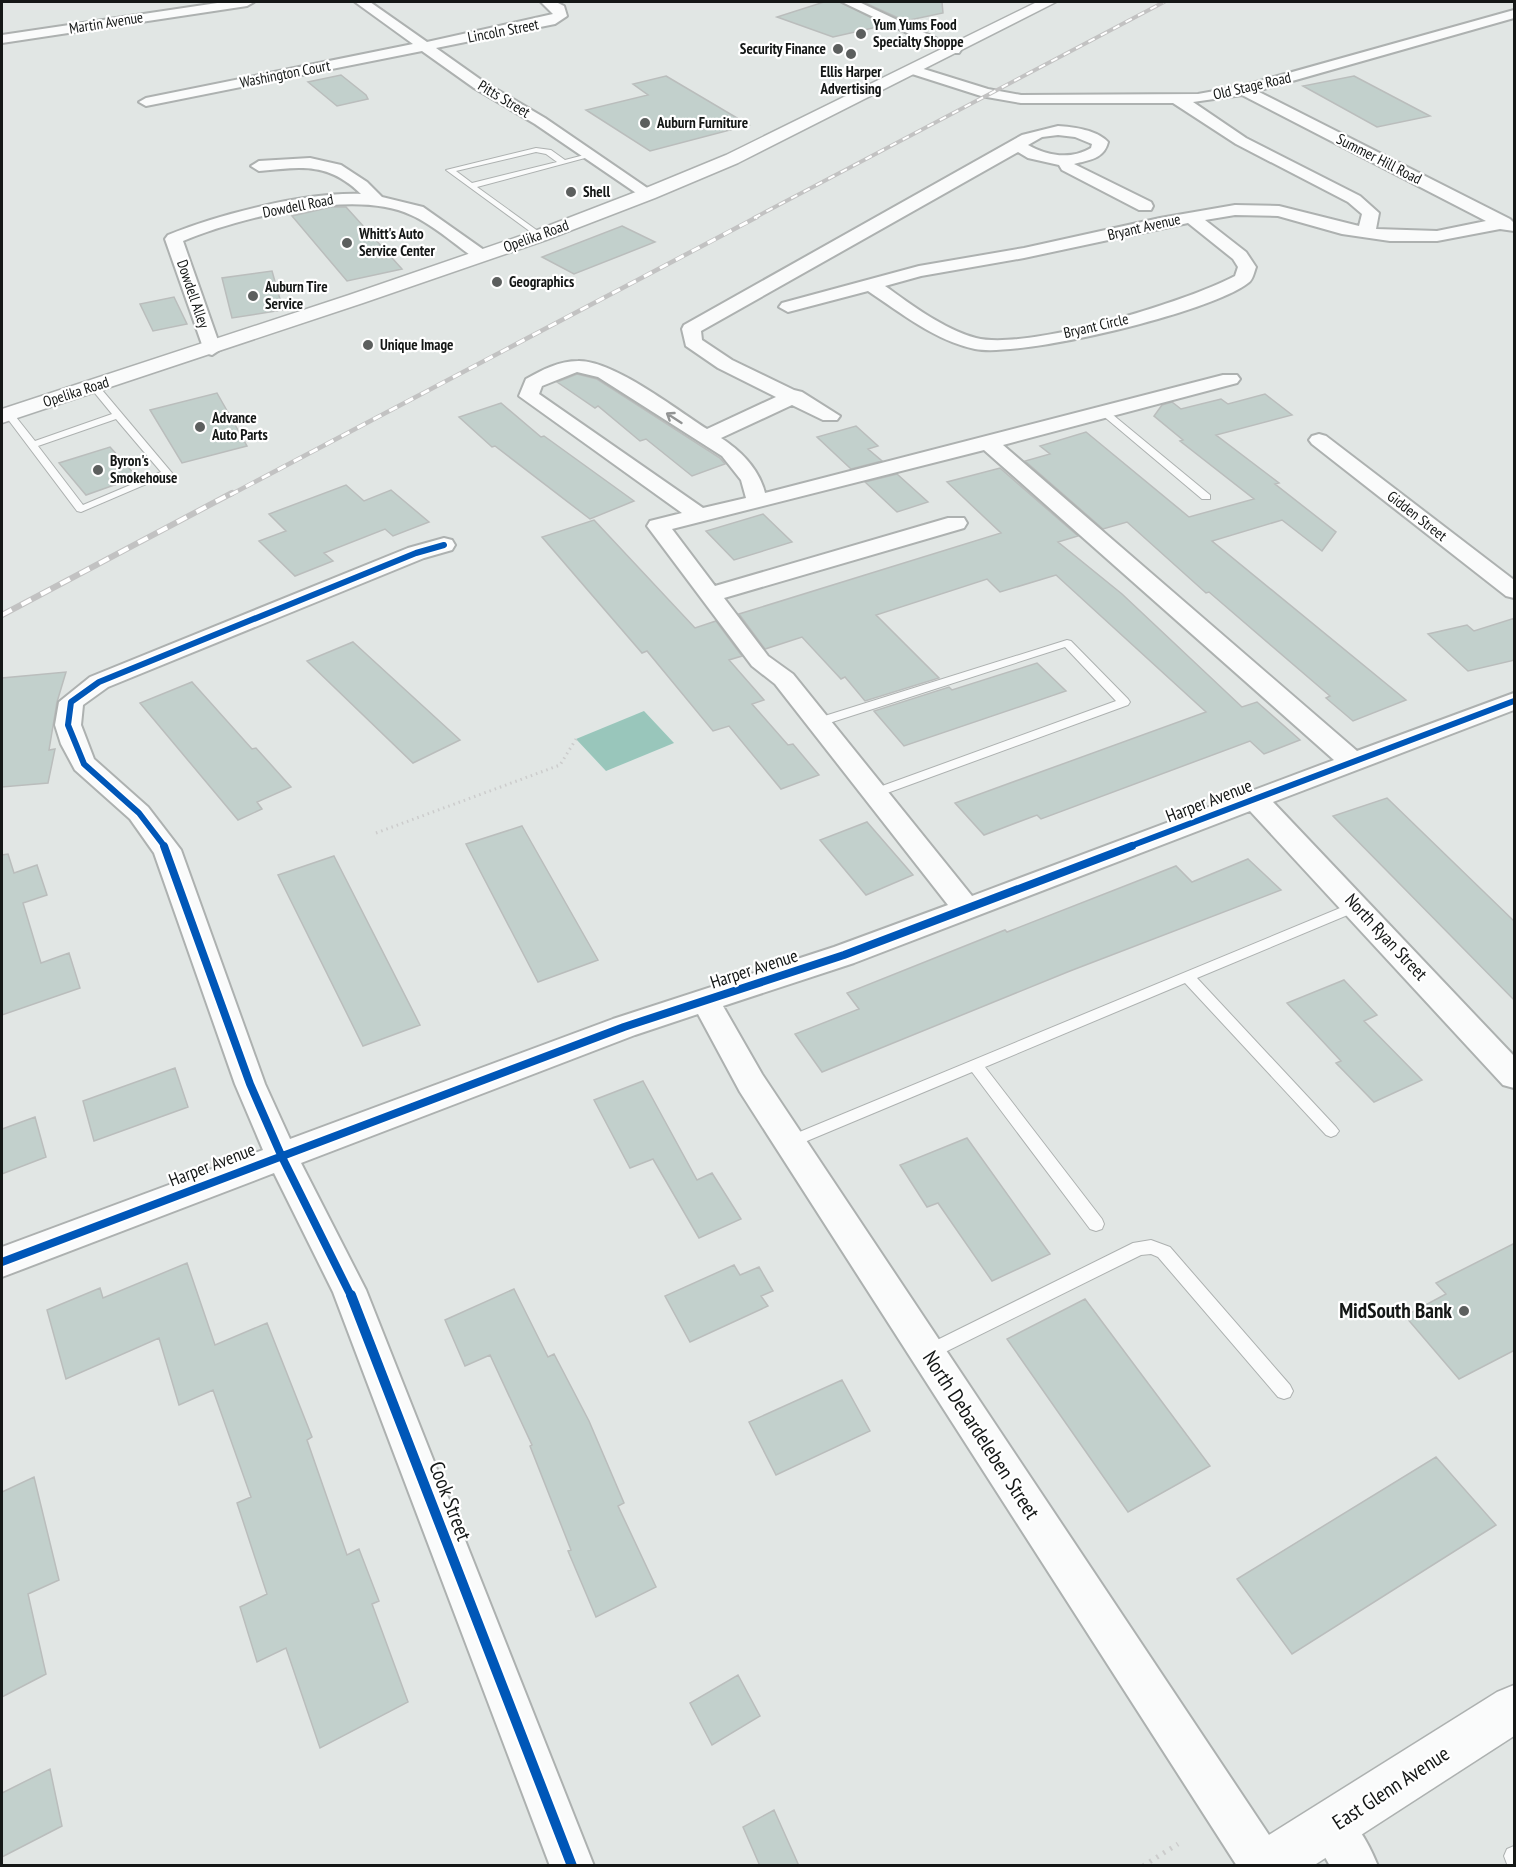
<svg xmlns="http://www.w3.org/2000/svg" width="1516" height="1867" font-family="'PT Sans Narrow',sans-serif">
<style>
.water{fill:#99c6bb}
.building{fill:#c2d0cc;stroke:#babdbc;stroke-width:1.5}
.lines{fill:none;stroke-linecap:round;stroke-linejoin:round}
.service-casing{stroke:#adb1b0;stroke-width:2}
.minor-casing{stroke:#adb1b0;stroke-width:4}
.tertiary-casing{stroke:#adb1b0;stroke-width:3}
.primary-casing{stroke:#adb1b0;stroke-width:3}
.path-far1{stroke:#ccc;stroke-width:3;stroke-dasharray:1.5 4;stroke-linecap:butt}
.path{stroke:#ccc;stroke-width:5;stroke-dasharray:2 6;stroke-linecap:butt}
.service{fill:#fafbfb;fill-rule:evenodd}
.minor{fill:#fafbfb;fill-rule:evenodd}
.tertiary{fill:#fafbfb;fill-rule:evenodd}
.primary{fill:#fafbfb;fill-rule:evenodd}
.rail-far2-casing{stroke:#c2c2c2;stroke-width:4}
.rail-far1-casing{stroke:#c2c2c2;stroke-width:4.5}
.rail-casing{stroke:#c2c2c2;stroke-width:6}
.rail-far2{stroke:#fff;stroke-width:2;stroke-dasharray:7;stroke-linecap:butt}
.rail-far1{stroke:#fff;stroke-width:3;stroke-dasharray:9;stroke-linecap:butt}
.rail{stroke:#fff;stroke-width:4;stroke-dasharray:11;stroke-linecap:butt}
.cycleway-far2-casing{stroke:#fff;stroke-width:9}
.cycleway-far1-casing{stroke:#fff;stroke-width:12}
.cycleway-casing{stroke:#fff;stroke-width:14}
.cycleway-far2{stroke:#0057b8;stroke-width:6}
.cycleway-far1{stroke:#0057b8;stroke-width:8}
.cycleway{stroke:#0057b8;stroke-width:10}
.oneway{stroke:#929494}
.poi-dot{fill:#5c5f5e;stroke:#fff;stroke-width:2}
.labels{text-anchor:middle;stroke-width:4.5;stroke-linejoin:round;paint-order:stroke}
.far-street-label{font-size:15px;fill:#141716;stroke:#fff}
.far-poi-label{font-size:15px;font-weight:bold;fill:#141716;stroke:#fff;text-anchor:start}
.street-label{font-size:18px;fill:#141716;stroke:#fff}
.near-poi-label{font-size:21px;font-weight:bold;fill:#141716;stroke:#fff;text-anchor:end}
.near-street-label{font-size:21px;fill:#141716;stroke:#fff}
</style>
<rect width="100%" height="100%" fill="#e1e6e4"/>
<path class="water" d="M 644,711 L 674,743 L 606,771 L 576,739 Z"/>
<path class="building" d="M 824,2 L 840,2 L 886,25 L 833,37 L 777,17 Z
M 863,2 L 942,2 L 943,13 L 905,21 Z
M 341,75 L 366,95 L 368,99 L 337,106 L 308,82 Z
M 666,76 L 749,125 L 650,151 L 586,110 L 648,95 L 633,84 Z
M 1354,76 L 1430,116 L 1377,127 L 1303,86 Z
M 331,207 L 346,207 L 402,269 L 347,281 L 292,216 Z
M 622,226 L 655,242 L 574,274 L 542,257 Z
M 272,271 L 283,310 L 232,318 L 222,278 Z
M 174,297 L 187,324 L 153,331 L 140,304 Z
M 577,374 L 597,379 L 720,458 L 725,464 L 692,476 L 646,439 L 640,441 L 598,406 L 595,408 L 557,382 Z
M 217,393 L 247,446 L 182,463 L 150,410 Z
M 1265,394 L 1292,415 L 1216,435 L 1279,483 L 1275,484 L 1336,532 L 1322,551 L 1282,520 L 1212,541 L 1406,700 L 1353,721 L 1326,698 L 1330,696 L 1209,592 L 1206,593 L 1127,522 L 1103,529 L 1025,461 L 1050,454 L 1040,446 L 1086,432 L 1189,517 L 1254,499 L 1180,441 L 1183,440 L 1154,416 L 1162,405 L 1172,402 L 1181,409 L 1221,399 L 1228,404 Z
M 501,403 L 541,437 L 544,436 L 634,501 L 590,519 L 495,446 L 492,447 L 459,417 Z
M 856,426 L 878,446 L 868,449 L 882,461 L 851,469 L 817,437 Z
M 110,447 L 137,477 L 86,495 L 59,463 Z
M 1000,468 L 1078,536 L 1058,542 L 1122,594 L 1242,707 L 1257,702 L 1300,740 L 1264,754 L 1250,741 L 1041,819 L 1037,815 L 984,835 L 955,803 L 1206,712 L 1056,575 L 1000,592 L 987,579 L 876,615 L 939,678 L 865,701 L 845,677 L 841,679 L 802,637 L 765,649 L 739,614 L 1001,533 L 947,482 Z
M 897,474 L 928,502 L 897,512 L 865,482 Z
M 346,485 L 364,501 L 391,490 L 429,522 L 393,536 L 385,529 L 324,553 L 333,561 L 295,576 L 259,541 L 286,531 L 269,514 Z
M 763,514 L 792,542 L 734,560 L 706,531 Z
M 594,520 L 695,628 L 716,621 L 742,656 L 729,660 L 764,700 L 752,704 L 788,745 L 793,744 L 819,775 L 781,789 L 729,726 L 713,731 L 647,651 L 642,653 L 542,537 Z
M 1515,618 L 1515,660 L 1468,671 L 1428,634 L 1467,625 L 1474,631 Z
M 353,642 L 460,740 L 413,763 L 307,661 Z
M 1037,663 L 1066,691 L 904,746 L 874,711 L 949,687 L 952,690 Z
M 66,672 L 57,702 L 49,750 L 55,749 L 48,783 L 2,787 L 2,678 Z
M 192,682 L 252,749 L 256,748 L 291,787 L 257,802 L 262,809 L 238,820 L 140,703 Z
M 1387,798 L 1515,922 L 1515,1001 L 1333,816 Z
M 867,822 L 913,875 L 866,895 L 820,840 Z
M 522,826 L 598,960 L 538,982 L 466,844 Z
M 8,854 L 14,873 L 37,865 L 47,895 L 23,903 L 41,963 L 69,953 L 80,988 L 2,1015 L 2,855 Z
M 334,856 L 420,1025 L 363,1046 L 278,875 Z
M 1248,859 L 1281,890 L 1070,971 L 822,1072 L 795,1034 L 859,1009 L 847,993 L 1005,930 L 1007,932 L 1176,866 L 1192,882 Z
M 1344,980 L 1377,1015 L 1364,1021 L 1422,1080 L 1374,1102 L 1336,1063 L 1341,1061 L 1287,1003 Z
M 175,1068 L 188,1107 L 94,1141 L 83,1101 Z
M 643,1081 L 697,1180 L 712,1173 L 741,1219 L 699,1238 L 653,1159 L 630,1168 L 594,1100 Z
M 35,1117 L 46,1157 L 2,1174 L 2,1129 Z
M 967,1138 L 1050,1254 L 992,1281 L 938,1203 L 927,1207 L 900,1165 Z
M 1515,1243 L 1515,1350 L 1459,1379 L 1405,1316 L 1446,1294 L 1436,1283 Z
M 187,1263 L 215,1345 L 267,1323 L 312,1437 L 307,1440 L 347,1555 L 359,1549 L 379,1601 L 372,1604 L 408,1702 L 320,1748 L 286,1648 L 257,1662 L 240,1607 L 267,1594 L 237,1503 L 251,1497 L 213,1390 L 179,1405 L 159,1338 L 66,1379 L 47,1310 L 100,1288 L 103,1298 Z
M 734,1265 L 740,1275 L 759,1267 L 773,1291 L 761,1296 L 768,1306 L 690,1342 L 665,1296 Z
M 514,1289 L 548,1357 L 554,1354 L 589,1421 L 624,1503 L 618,1506 L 656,1587 L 596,1617 L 568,1551 L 571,1550 L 530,1446 L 532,1445 L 490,1355 L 465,1366 L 445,1320 Z
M 1085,1299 L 1210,1466 L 1128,1512 L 1007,1339 Z
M 842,1380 L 870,1431 L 776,1475 L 749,1422 Z
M 1436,1457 L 1496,1525 L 1292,1654 L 1237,1579 Z
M 34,1477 L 59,1580 L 28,1594 L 46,1674 L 2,1697 L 2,1492 Z
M 738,1675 L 760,1716 L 712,1745 L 690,1703 Z
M 50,1769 L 62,1826 L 2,1857 L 2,1793 Z
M 774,1810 L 799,1866 L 760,1866 L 743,1827 Z"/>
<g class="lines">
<g class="service-casing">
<path id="service" d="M 536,148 L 551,150 L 565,160 L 592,153 L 596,155 L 477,187 L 542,234 L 543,236 L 539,238 L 446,170 ZM 536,152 L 546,154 L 557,162 L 472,183 L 456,171 Z
M 94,383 L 97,384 L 172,473 L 81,512 L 77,511 L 4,414 L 12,412 L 35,441 L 112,414 L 89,386 ZM 116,419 L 161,472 L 83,505 L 38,446 Z
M 1101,410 L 1107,410 L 1210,495 L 1210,499 L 1202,499 L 1101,414 Z
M 1067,640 L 1071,641 L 1128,699 L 1130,702 L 1128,705 L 879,796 L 875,797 L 869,793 L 871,790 L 1116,701 L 1065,647 L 823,725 L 819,726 L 813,722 L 815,719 Z
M 1357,901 L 1364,906 L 1362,909 L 1197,978 L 1336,1127 L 1339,1131 L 1336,1135 L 1331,1137 L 1326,1135 L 1185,983 L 985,1067 L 1102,1219 L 1104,1224 L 1102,1229 L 1096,1231 L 1090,1229 L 972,1072 L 795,1146 L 790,1148 L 785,1146 L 782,1142 L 785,1138 Z
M 1151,1240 L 1170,1247 L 1290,1385 L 1293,1391 L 1290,1397 L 1284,1399 L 1278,1397 L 1158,1257 L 1151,1254 L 1141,1255 L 933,1358 L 927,1361 L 921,1358 L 919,1353 L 921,1348 L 1133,1243 Z
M 1514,1846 L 1514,1866 L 1507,1864 L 1504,1856 L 1507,1849 Z"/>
</g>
<g class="minor-casing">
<path id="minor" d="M 224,2 L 254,2 L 247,6 L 2,43 L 2,35 Z
M 355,2 L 370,2 L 427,42 L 553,14 L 541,2 L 556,2 L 564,6 L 567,16 L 555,24 L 436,48 L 484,82 L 545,118 L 656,194 L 648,199 L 642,197 L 535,124 L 474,88 L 422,51 L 146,106 L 139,102 L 146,98 L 413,44 Z
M 842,2 L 859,2 L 961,50 L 959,53 L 949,53 Z
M 1514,10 L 1514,18 L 1257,91 L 1510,219 L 1514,223 L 1514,231 L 1500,229 L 1437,241 L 1390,241 L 1342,234 L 1278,216 L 1235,215 L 1205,220 L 1246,252 L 1256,267 C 1254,272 1253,280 1248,283 C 1212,312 1021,358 975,349 C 936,341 901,313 868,291 L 788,312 L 779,307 L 782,303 L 919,266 L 1024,248 L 1160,218 L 1235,205 L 1279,206 L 1359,226 L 1362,214 L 1348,202 L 1236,144 L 1173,103 L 1021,103 L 981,96 L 909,73 L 909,67 L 914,66 L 988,89 L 1021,95 L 1198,94 L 1242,86 ZM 1242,95 L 1486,221 L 1437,231 L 1376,229 L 1379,213 L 1360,196 L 1246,138 L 1193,102 ZM 1188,223 L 1233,259 L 1238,267 L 1235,276 C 1186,302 1028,351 976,338 C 943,329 912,305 885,286 L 921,276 L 1024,258 Z
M 1058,126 C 1074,127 1097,130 1108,142 C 1104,159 1089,160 1074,164 L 1151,202 L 1153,206 L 1151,210 L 1139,210 L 1062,170 L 1059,165 L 1028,158 L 1018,152 L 701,331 L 702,340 L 732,360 L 794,390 L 802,392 L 840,416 L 837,420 L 823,420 L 792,405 L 721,438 C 741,451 759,469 765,493 L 1223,375 L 1237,375 L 1240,379 L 1237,383 L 1003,445 L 1357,751 L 1514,693 L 1514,710 L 1273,802 L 1514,1056 L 1514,1088 L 1503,1085 L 1250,811 L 854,963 L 723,1006 L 762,1074 L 1279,1850 L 1285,1866 L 1237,1866 L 740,1092 L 698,1014 L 635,1035 L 301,1163 L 366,1290 L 594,1866 L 550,1866 L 333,1292 L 274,1173 L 2,1277 L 2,1247 L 263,1150 L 235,1084 L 154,853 L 130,819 L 75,770 L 61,744 L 55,725 L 59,702 L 90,677 L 408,548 L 444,538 L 452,540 L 455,545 L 452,550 L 424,558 L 108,687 L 83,705 L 81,725 L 94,759 L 148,807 L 181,850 L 265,1084 L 290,1139 L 613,1019 L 834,947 L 948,905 L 775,684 L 752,666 L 647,526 L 650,521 L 682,513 L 519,396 L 526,379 C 542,370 559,361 578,361 C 613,360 677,410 707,429 L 776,397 L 718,368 L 686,346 L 682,329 L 684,325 L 1022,135 ZM 1058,135 L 1075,137 L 1092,144 L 1091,148 C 1071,160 1047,156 1028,145 L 1042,137 ZM 577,372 L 598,377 L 722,456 L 741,480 L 746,498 L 703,508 L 539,394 L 542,386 ZM 984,450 L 1334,760 L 972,896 L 793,674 L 768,656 L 724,598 L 964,528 L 967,523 L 964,518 L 948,518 L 715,586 L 672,529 Z
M 310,158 L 341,165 L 367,182 L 382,197 L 423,207 L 491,255 L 482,260 L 476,259 C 455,245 434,225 411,215 C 355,188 238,218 183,241 L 221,349 L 212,355 L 205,353 L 165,239 L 168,235 C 219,214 306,192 361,194 C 328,162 302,167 259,171 L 251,166 L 259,161 Z
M 1319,434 L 1326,436 L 1514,580 L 1514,598 L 1506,596 L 1312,444 L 1309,440 L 1312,436 Z
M 1330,1805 C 1354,1815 1368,1842 1378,1866 L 1330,1866 L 1308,1827 L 1315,1812 Z"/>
</g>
<g class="tertiary-casing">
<path id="tertiary" d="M 1514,1685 L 1514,1736 L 1313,1866 L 1241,1866 L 1248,1848 L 1497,1692 Z"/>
</g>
<g class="primary-casing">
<path id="primary" d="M 1037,2 L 1056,2 L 738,163 L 655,198 L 546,240 L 363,303 L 2,423 L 2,409 L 349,295 L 532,232 L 641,190 L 726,155 Z"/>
</g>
<path class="path-far1" d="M 376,833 L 560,765 L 576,739"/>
<path class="path" d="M 1143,1866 L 1178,1844"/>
<use href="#service" class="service"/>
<use href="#minor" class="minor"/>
<use href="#tertiary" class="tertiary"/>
<use href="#primary" class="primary"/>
<g class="rail-far2-casing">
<path id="rail-far2" d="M 754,218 L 1164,2"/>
</g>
<g class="rail-far1-casing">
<path id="rail-far1" d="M 230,495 L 757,217"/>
</g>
<g class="rail-casing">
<path id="rail" d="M 2,615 L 232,493"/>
</g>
<use href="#rail-far2" class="rail-far2"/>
<use href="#rail-far1" class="rail-far1"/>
<use href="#rail" class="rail"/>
<g class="cycleway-far2-casing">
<path id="cycleway-far2" d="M 165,847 L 139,813 L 84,764 L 68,725 L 71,702 L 99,682 L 416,553 L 444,545
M 1128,847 L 1514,701"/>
</g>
<g class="cycleway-far1-casing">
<path id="cycleway-far1" d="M 164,846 L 250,1084 L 281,1155 L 351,1296
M 2,1262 L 624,1027 L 844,955 L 1132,846"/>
</g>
<g class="cycleway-casing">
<path id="cycleway" d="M 351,1295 L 572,1866"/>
</g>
<use href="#cycleway-far2" class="cycleway-far2"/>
<use href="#cycleway-far1" class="cycleway-far1"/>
<use href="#cycleway" class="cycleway"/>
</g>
<defs><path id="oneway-shaft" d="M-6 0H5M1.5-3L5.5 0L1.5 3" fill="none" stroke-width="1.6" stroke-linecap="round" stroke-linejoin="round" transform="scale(1.5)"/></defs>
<use class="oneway" href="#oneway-shaft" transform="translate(674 418) rotate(-147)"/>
<g class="poi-dot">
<circle cx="861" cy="34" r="6"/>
<circle cx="838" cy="49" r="6"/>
<circle cx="851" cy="54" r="6"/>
<circle cx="645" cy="123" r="6"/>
<circle cx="571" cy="192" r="6"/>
<circle cx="347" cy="243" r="6"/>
<circle cx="497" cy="282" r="6"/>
<circle cx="253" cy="296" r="6"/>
<circle cx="368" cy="345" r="6"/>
<circle cx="200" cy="427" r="6"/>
<circle cx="98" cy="470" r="6"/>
<circle cx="1464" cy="1311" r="6"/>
</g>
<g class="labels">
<g class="far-street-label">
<text transform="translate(106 23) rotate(-9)" y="5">Martin Avenue</text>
<text transform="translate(503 31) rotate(-11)" y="5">Lincoln Street</text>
<text transform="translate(285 74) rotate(-11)" y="5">Washington Court</text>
<text transform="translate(1252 86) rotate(-13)" y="5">Old Stage Road</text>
<text transform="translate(504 99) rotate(31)" y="5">Pitts Street</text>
<text transform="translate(1379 159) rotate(27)" y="5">Summer Hill Road</text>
<text transform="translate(298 206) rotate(-11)" y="5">Dowdell Road</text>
<text transform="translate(1144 227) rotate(-13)" y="5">Bryant Avenue</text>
<text transform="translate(536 236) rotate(-20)" y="5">Opelika Road</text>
<text transform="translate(193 294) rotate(71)" y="5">Dowdell Alley</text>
<text transform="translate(1096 326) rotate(-13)" y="5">Bryant Circle</text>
<text transform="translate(76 392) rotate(-18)" y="5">Opelika Road</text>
<text transform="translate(1417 516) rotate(38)" y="5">Gidden Street</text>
</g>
<g class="far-poi-label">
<text x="873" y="30">Yum Yums Food<tspan x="873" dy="17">Specialty Shoppe</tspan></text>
<text x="826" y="54" text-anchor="end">Security Finance</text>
<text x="851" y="77" text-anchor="middle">Ellis Harper<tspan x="851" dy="17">Advertising</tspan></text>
<text x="657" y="128">Auburn Furniture</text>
<text x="583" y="197">Shell</text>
<text x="359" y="239">Whitt's Auto<tspan x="359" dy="17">Service Center</tspan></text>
<text x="509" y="287">Geographics</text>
<text x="265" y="292">Auburn Tire<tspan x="265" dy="17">Service</tspan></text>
<text x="380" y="350">Unique Image</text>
<text x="212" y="423">Advance<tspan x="212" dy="17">Auto Parts</tspan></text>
<text x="110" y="466">Byron's<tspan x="110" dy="17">Smokehouse</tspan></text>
</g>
<g class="street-label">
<text transform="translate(1209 801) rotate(-21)" y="6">Harper Avenue</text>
<text transform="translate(1386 937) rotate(47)" y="6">North Ryan Street</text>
<text transform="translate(754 969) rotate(-18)" y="6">Harper Avenue</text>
<text transform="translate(212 1165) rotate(-21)" y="6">Harper Avenue</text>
</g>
<g class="near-poi-label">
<text x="1452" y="1318">MidSouth Bank</text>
</g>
<g class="near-street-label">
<text transform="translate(981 1435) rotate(57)" y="7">North Debardeleben Street</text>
<text transform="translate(450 1501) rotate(69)" y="7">Cook Street</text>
<text transform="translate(1391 1788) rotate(-33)" y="7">East Glenn Avenue</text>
</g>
</g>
<rect width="1516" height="1867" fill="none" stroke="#141716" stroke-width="6"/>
</svg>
